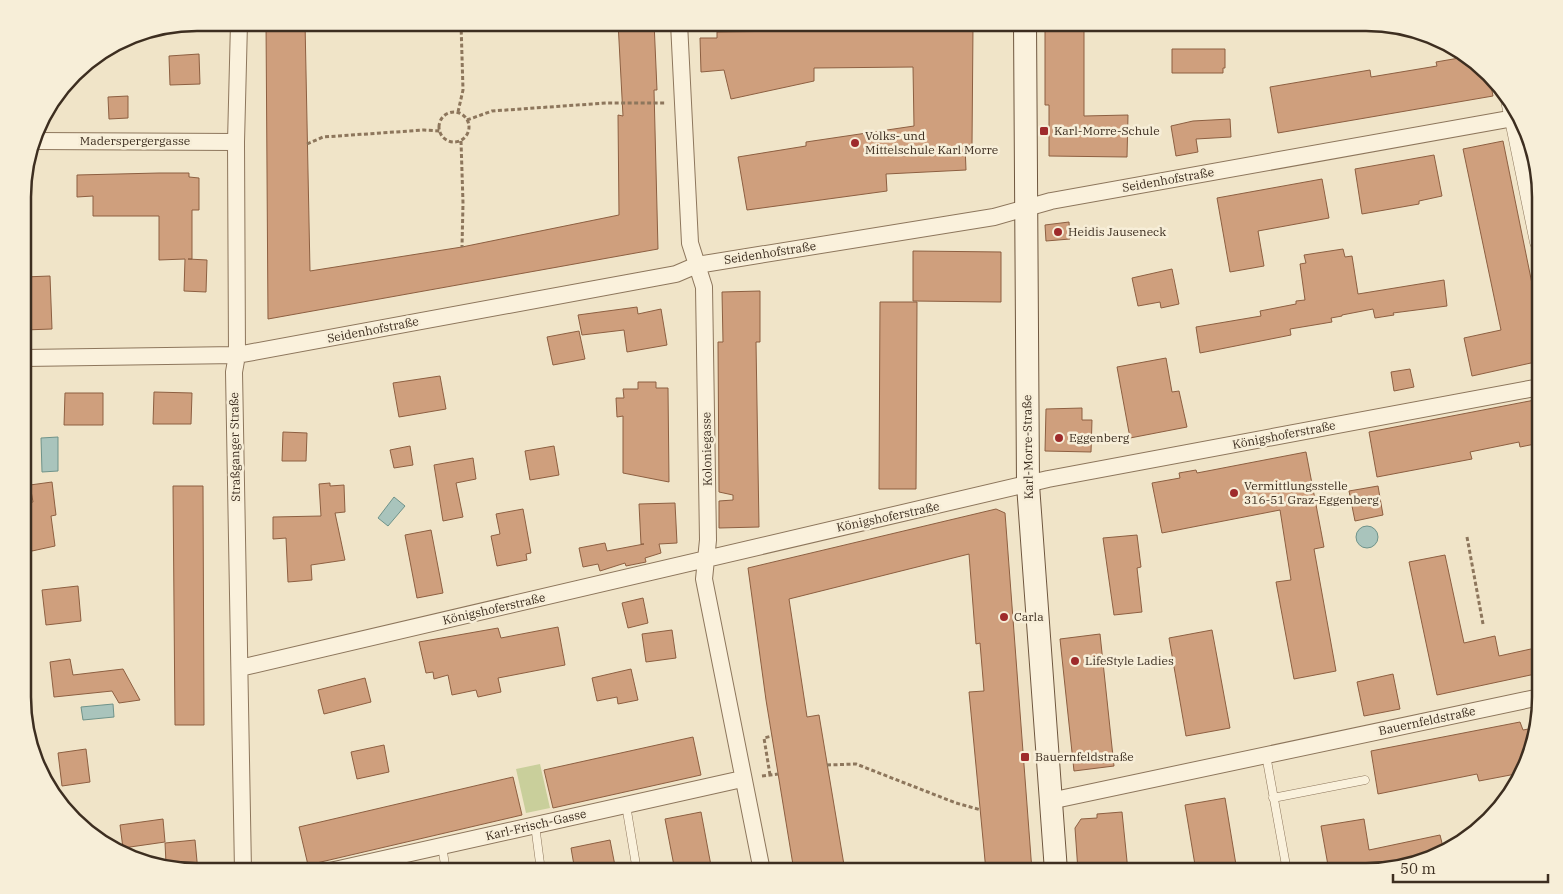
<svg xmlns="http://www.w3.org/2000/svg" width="1563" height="894" font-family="'IBM Plex Serif',serif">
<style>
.green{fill:#c9cf9b}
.water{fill:#a9c4bc;stroke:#6f938a}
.building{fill:#cf9f7d;stroke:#8d5f41}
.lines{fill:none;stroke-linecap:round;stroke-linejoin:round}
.service-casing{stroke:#8d765c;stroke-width:9}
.minor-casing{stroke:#8d765c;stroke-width:18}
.tertiary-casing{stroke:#8d765c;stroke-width:21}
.secondary-casing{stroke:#6f573f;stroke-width:24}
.path{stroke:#8d765c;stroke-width:3;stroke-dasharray:4 2.5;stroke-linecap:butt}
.service{stroke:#faf1dc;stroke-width:8}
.minor{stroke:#faf1dc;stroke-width:16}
.tertiary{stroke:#faf1dc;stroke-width:20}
.secondary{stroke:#faf1dc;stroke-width:22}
.poi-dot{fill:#9e2a2b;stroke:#f7eed8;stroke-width:2}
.labels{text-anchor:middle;stroke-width:5;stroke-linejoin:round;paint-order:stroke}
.poi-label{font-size:12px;fill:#3d2e20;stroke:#f7eed8;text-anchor:start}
.street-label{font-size:12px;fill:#3d2e20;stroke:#f7eed8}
.rim{fill:none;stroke:#3d2e20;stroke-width:2.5}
</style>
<rect width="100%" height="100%" fill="#f0e4c8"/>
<path class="green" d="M 540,764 L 550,808 L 526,813 L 516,769 Z"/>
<path class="water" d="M 58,437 L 58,471 L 42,472 L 41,438 Z
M 394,497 L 405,506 L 388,526 L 378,518 Z
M1356 537a11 11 0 1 1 22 0a11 11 0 1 1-22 0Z
M 113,704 L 114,717 L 83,720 L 81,707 Z"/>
<path class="building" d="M 266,22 L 305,22 L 310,271 L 462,247 L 619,215 L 618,115 L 623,116 L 618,22 L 654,22 L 657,90 L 654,90 L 658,249 L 268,319 Z
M 1045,22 L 1084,22 L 1084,116 L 1128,115 L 1127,157 L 1049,156 L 1049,105 L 1045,105 Z
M 825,25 L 827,31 L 973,26 L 972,145 L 965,145 L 966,170 L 886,174 L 887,191 L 747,210 L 738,157 L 806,146 L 806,142 L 914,126 L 913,67 L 814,68 L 814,81 L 731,99 L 724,70 L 701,72 L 700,38 L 717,38 L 717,32 L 792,31 Z
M 1172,49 L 1225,49 L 1225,68 L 1223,68 L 1223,73 L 1172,73 Z
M 199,54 L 200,84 L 170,85 L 169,56 Z
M 1465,57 L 1490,81 L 1493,96 L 1278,133 L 1270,87 L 1370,70 L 1371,77 L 1437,66 L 1436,62 Z
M 128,96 L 128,118 L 109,119 L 108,97 Z
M 1230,119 L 1231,137 L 1196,139 L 1198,152 L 1176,156 L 1171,126 L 1193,121 Z
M 1503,141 L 1540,323 L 1540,361 L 1472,376 L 1464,338 L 1501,330 L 1463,149 Z
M 1434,155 L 1442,196 L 1419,201 L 1419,204 L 1362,214 L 1355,169 Z
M 159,173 L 189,173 L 189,177 L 199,178 L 199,210 L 192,210 L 192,259 L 188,259 L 207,260 L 206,292 L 184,291 L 185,259 L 159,260 L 159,216 L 93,216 L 93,196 L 77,197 L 77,175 Z
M 1322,179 L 1329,218 L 1258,231 L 1264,266 L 1230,272 L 1217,198 Z
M 1069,222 L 1070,239 L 1046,241 L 1045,225 Z
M 1343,249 L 1345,257 L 1352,256 L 1358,294 L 1444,280 L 1447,306 L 1393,313 L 1394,315 L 1375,318 L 1373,309 L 1342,315 L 1342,316 L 1331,318 L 1332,322 L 1290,329 L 1291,335 L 1200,353 L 1196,327 L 1261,316 L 1260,311 L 1296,304 L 1296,301 L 1305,300 L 1300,264 L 1306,263 L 1304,255 Z
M 913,251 L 1001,252 L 1001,302 L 913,301 Z
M 1172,269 L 1179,304 L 1161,308 L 1160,302 L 1138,306 L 1132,278 Z
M 50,276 L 52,329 L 24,330 L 24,277 Z
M 760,291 L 760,342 L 756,342 L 759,527 L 719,528 L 719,501 L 733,500 L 733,495 L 719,492 L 718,342 L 723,342 L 722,292 Z
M 880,302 L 917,302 L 916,489 L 879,489 Z
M 637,307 L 638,314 L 661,309 L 667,345 L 627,352 L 624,330 L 582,335 L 578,315 Z
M 579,331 L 585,359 L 553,365 L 547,337 Z
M 1166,358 L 1172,392 L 1179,391 L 1187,427 L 1130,438 L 1117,367 Z
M 1410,369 L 1414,387 L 1394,391 L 1391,372 Z
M 440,376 L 446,409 L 399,417 L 393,383 Z
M 638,382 L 656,382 L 656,388 L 668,388 L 669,482 L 623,473 L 623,416 L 617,417 L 616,398 L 624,398 L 623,389 L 638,389 Z
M 154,392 L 192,393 L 191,424 L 153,424 Z
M 65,393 L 103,393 L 103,425 L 64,425 Z
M 1540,399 L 1540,443 L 1520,447 L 1519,442 L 1470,452 L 1472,459 L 1377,477 L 1369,432 Z
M 1082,408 L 1082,420 L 1092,420 L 1091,452 L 1045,451 L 1046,409 Z
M 283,432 L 307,433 L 306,461 L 282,461 Z
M 410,446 L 413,465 L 394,468 L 390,450 Z
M 554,446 L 559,475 L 530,480 L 525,451 Z
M 1306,452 L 1324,547 L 1314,549 L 1336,671 L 1294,679 L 1276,582 L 1291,580 L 1280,510 L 1162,533 L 1152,483 L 1180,478 L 1179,473 L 1196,470 L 1197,473 Z
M 473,458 L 476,479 L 456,483 L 463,517 L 443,521 L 434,465 Z
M 52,482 L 56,515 L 51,516 L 55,546 L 32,551 L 31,548 L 27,549 L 24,526 L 24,517 L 28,516 L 27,503 L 33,502 L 30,485 Z
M 330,483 L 330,486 L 344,485 L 345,512 L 335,513 L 345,560 L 311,565 L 312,580 L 288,582 L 286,538 L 273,539 L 273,517 L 321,516 L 319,484 Z
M 173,486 L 203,486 L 204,725 L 175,725 Z
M 1378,486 L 1383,515 L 1355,521 L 1349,491 Z
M 675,503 L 677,543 L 659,544 L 661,553 L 645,558 L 646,562 L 626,566 L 625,563 L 600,571 L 598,564 L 583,567 L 579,548 L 605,543 L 607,551 L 644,544 L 641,544 L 639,504 Z
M 523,509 L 531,553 L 526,554 L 527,560 L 497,566 L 491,536 L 500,534 L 496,514 Z
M 996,509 L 1005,513 L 1032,871 L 986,871 L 969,692 L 984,691 L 980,643 L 976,644 L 969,554 L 789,599 L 807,717 L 819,715 L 845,871 L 794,871 L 766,700 L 748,568 Z
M 431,530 L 443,593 L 417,598 L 405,535 Z
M 1137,535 L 1141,567 L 1137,568 L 1142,612 L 1114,615 L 1103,538 Z
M 1445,555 L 1464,643 L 1495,636 L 1499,656 L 1540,647 L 1540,673 L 1437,695 L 1409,562 Z
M 78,586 L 81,621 L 46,625 L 42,590 Z
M 643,598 L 648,623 L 628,628 L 622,603 Z
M 558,627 L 565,665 L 498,678 L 501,692 L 478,697 L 476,690 L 452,695 L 448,675 L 434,679 L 433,672 L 426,673 L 419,642 L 498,628 L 501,638 Z
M 672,630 L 676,658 L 646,662 L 642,634 Z
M 1212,630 L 1230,728 L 1186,736 L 1169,638 Z
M 1100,634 L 1114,766 L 1074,771 L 1060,639 Z
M 70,659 L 73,675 L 123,669 L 140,700 L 119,703 L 112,691 L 54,697 L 50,662 Z
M 631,669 L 638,700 L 618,704 L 617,697 L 597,701 L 592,678 Z
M 1393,674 L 1400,709 L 1364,716 L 1357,682 Z
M 365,678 L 371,702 L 324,714 L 318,690 Z
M 1520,722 L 1523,730 L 1534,728 L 1521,773 L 1479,781 L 1477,774 L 1378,794 L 1371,751 Z
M 693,737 L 701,775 L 553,808 L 544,770 Z
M 384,745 L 389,772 L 357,779 L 351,752 Z
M 86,749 L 90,782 L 62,786 L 58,753 Z
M 513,777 L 522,815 L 308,865 L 299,827 Z
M 1225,798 L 1237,871 L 1196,871 L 1185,805 Z
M 701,812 L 712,871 L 675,871 L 665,819 Z
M 1122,812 L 1128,871 L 1078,871 L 1075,828 L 1081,819 L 1097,818 L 1097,814 Z
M 163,819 L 165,842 L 123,848 L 120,825 Z
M 1364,819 L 1369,850 L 1440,835 L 1444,851 L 1377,871 L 1329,871 L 1321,826 Z
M 195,840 L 198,872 L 166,863 L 165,843 Z
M 610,840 L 616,871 L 575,871 L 571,848 Z"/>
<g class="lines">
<g class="service-casing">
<path id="service" d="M 1266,755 L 1287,871
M 1273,798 L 1365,780
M 626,805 L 637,871
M 535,825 L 541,871
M 442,846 L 446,871"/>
</g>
<g class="minor-casing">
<path id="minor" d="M 239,23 L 236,142 L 237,355 L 234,372 L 243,871
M 679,23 L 690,243 L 704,287 L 708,540 L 704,579 L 762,871
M 34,141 L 236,142
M 24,358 L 237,355 L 676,274 L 697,265 L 994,217 L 1051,201 L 1514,118
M 240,668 L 1048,479 L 1540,387
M 1050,801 L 1540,697
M 330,871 L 742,779"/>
</g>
<g class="tertiary-casing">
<path id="tertiary" d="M 1511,100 L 1540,242"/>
</g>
<g class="secondary-casing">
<path id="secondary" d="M 1025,23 L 1028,485 L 1056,871"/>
</g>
<path class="path" d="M 458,112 L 463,90 L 461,23
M439 127a15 15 0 1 1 30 0a15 15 0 1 1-30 0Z
M 467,120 L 492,111 L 606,103 L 666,103
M 461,141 L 463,203 L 462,247
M 307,144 L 323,137 L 424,130 L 440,131
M 1467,537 L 1483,624
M 827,765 L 856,764 L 956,803 L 981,810
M 770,775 L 764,738 L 772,736
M 762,776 L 778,774"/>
<use href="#service" class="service"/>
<use href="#minor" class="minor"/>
<use href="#tertiary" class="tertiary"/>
<use href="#secondary" class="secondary"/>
</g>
<g class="poi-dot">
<rect x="1039" y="126" width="10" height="10" rx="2.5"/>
<circle cx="855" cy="143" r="5"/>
<circle cx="1058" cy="232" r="5"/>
<circle cx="1059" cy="438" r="5"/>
<circle cx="1234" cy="493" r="5"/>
<circle cx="1004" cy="617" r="5"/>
<circle cx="1075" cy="661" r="5"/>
<rect x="1020" y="752" width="10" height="10" rx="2.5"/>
</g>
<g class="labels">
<g class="poi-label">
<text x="1054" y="135">Karl-Morre-Schule</text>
<text x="865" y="140">Volks- und<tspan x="865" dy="14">Mittelschule Karl Morre</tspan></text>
<text x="1068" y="236">Heidis Jauseneck</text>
<text x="1069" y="442">Eggenberg</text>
<text x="1244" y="490">Vermittlungsstelle<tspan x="1244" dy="14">316-51 Graz-Eggenberg</tspan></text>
<text x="1014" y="621">Carla</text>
<text x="1085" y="665">LifeStyle Ladies</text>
<text x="1035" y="761">Bauernfeldstraße</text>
</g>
<g class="street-label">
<text x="135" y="145">Maderspergergasse</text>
<text transform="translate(1168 180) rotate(-10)" y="4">Seidenhofstraße</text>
<text transform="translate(770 253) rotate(-9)" y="4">Seidenhofstraße</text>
<text transform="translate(373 330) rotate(-11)" y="4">Seidenhofstraße</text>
<text transform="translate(1284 435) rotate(-11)" y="4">Königshoferstraße</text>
<text transform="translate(235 447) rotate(-91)" y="4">Straßganger Straße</text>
<text transform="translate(1028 447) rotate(-91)" y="4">Karl-Morre-Straße</text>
<text transform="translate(707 449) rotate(-91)" y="4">Koloniegasse</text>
<text transform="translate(888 517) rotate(-12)" y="4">Königshoferstraße</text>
<text transform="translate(494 609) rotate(-13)" y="4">Königshoferstraße</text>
<text transform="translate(1427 721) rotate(-12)" y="4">Bauernfeldstraße</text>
<text transform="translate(536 825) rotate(-13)" y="4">Karl-Frisch-Gasse</text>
</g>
</g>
<path d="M0 0H1563V894H0ZM197 31H1366A166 166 0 0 1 1532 197V697A166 166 0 0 1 1366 863H197A166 166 0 0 1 31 697V197A166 166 0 0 1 197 31Z" fill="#f7eed8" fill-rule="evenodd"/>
<path class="rim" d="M197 31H1366A166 166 0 0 1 1532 197V697A166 166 0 0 1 1366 863H197A166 166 0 0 1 31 697V197A166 166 0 0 1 197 31Z"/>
<path d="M1393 874v8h155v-8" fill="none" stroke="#3d2e20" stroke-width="2.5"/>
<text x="1400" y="874" font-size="15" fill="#3d2e20" stroke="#f7eed8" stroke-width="4" paint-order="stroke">50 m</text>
</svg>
